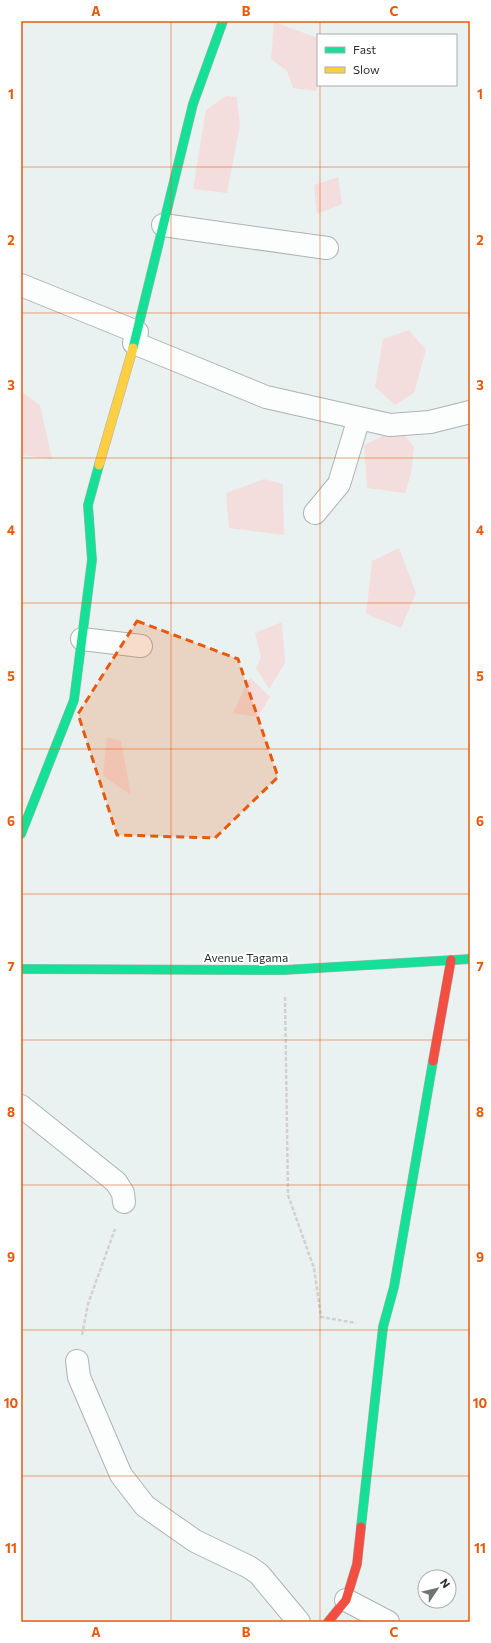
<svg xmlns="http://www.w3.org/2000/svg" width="491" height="1643" font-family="Commissioner,sans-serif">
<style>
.green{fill:#f3dedd}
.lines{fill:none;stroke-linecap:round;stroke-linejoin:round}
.street-casing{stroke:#adb3b2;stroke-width:24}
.fast-casing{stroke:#adb3b2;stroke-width:10}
.slow-casing{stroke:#adb3b2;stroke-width:10}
.jam-casing{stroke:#adb3b2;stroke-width:10}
.path{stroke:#ced2d1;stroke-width:2.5;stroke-dasharray:4 2;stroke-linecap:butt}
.street{stroke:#fcfdfd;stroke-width:22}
.fast{stroke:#16e098;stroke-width:9}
.slow{stroke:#ffcf43;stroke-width:9}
.jam{stroke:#f24e42;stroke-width:9}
.marked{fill:#e8590c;fill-opacity:0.2;stroke:#e8590c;stroke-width:3;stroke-dasharray:8 5;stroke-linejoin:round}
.grid{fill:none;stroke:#e8590c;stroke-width:1;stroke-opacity:0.55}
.labels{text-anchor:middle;stroke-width:4;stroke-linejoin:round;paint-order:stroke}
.street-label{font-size:12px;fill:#2b302f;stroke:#fff}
.neatline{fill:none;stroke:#e8590c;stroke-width:1.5}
.grid-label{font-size:13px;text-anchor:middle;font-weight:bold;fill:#e8590c}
</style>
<rect width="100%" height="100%" fill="#eaf2f1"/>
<path class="green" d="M 274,22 L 318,38 L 318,84 L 316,91 L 293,88 L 287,71 L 271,59 Z
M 226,96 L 237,97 L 240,125 L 227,193 L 193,189 L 206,110 Z
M 338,177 L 342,204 L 317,214 L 314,185 Z
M 409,330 L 426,350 L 414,393 L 395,405 L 375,387 L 383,339 Z
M 22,392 L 40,405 L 52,459 L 21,455 Z
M 399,428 L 414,447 L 411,474 L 405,493 L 367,488 L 364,445 Z
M 264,479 L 283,484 L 284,535 L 229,528 L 226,493 Z
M 399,548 L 416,593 L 401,628 L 366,614 L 372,561 Z
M 282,622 L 285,663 L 269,689 L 256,668 L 261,657 L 255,633 Z
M 250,677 L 270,697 L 258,717 L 233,713 Z
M 107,737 L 121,741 L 131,795 L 103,776 Z"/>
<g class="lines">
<g class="street-casing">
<path id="street" d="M 163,225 L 327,248
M 21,285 L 137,332
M 134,343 L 266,397 L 390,425 L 430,422 L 470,412
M 315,513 L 339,484 L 359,418
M 82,639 L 141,646
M 21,1106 L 116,1182 L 123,1193 L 124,1202
M 77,1361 L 79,1377 L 121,1475 L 145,1506 L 195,1541 L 249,1567 L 259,1574 L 299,1622
M 346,1600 L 388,1622"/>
</g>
<g class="fast-casing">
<path id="fast" d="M 133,348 L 193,104 L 223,21
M 21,834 L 74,700 L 92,560 L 88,505 L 99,465
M 21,969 L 284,970 L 470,959
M 361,1527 L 383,1327 L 394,1287 L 433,1061"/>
</g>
<g class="slow-casing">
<path id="slow" d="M 99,465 L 133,348"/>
</g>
<g class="jam-casing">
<path id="jam" d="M 433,1061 L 451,960
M 328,1622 L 346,1600 L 357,1564 L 361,1527"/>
</g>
<path class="path" d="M 285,997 L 288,1195 L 314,1268 L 321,1317 L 356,1323
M 82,1335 L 88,1304 L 115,1229"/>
<use href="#street" class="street"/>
<use href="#fast" class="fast"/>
<use href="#slow" class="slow"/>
<use href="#jam" class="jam"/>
</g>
<path class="marked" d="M 137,621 L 238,659 L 278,777 L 215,838 L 117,835 L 78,714 Z"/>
<path class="grid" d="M 171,21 L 171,1622M 320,21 L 320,35M 320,85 L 320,1622M 21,167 L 470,167M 21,313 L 470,313M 21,458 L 470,458M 21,603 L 470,603M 21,749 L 470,749M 21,894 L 470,894M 21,1040 L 470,1040M 21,1185 L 470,1185M 21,1330 L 470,1330M 21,1476 L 470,1476"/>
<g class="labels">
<g class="street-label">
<text x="246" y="962">Avenue Tagama</text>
</g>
</g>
<rect width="491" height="1643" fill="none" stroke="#ffffff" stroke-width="44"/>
<rect x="317" y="34" width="140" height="52" fill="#ffffff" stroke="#aaacac"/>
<rect x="325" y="47" width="20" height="6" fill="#16e098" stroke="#aaacac"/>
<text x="353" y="54" font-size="12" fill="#2b302f">Fast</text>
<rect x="325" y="67" width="20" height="6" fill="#ffcf43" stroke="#aaacac"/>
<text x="353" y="74" font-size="12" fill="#2b302f">Slow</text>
<g transform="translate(437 1589) rotate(55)"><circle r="19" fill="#ffffff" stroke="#aaacac"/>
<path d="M0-3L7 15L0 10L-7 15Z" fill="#6e7473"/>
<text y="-6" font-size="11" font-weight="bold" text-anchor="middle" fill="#2b302f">N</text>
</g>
<rect x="22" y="22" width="447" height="1599" class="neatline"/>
<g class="grid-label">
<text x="96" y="16">A</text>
<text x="246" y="16">B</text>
<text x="394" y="16">C</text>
<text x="11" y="99">1</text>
<text x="480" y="99">1</text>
<text x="11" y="245">2</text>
<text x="480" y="245">2</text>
<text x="11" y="390">3</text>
<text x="480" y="390">3</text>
<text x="11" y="535">4</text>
<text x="480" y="535">4</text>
<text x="11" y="681">5</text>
<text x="480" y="681">5</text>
<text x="11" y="826">6</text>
<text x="480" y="826">6</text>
<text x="11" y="971">7</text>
<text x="480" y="971">7</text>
<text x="11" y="1117">8</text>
<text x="480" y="1117">8</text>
<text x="11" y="1262">9</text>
<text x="480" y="1262">9</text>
<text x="11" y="1408">10</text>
<text x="480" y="1408">10</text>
<text x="11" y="1553">11</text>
<text x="480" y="1553">11</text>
<text x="96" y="1637">A</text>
<text x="246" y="1637">B</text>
<text x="394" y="1637">C</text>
</g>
</svg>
